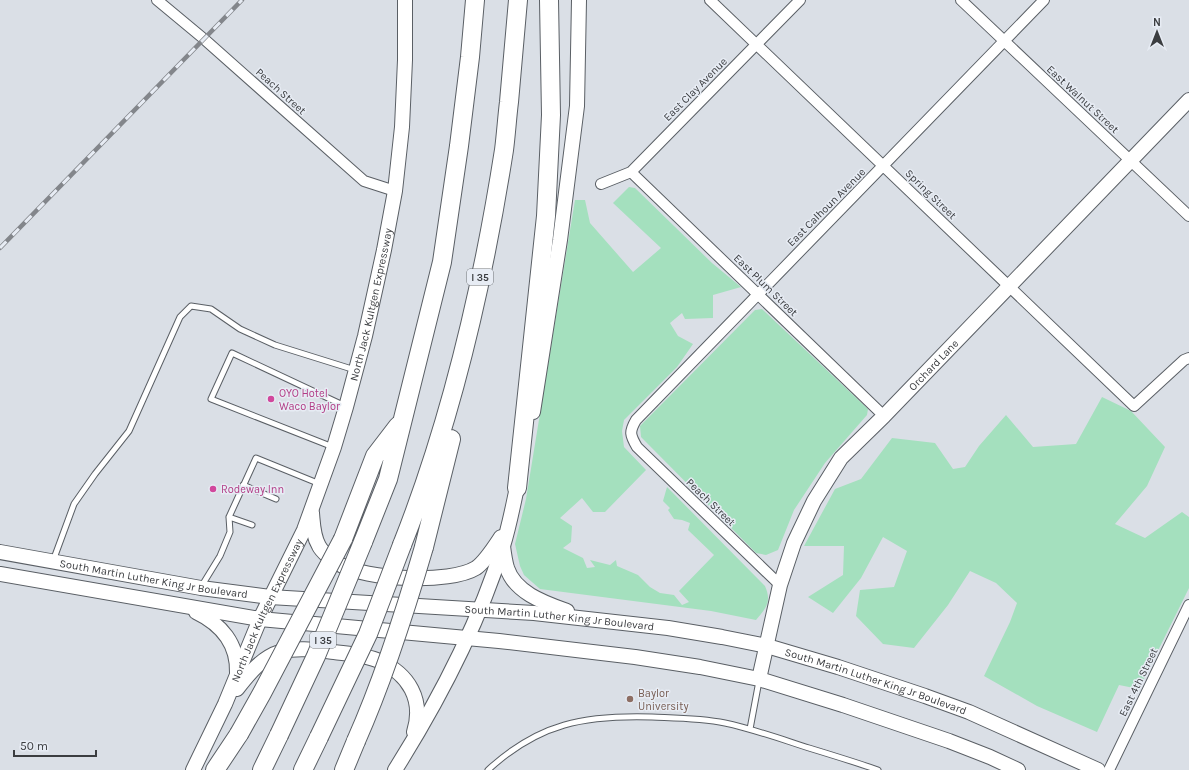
<svg xmlns="http://www.w3.org/2000/svg" width="1189" height="770" font-family="Karla,sans-serif">
<style>
.green{fill:#a4e0be}
.lines{fill:none;stroke-linecap:round;stroke-linejoin:round}
.lane-casing{stroke:#5a5f65;stroke-width:7}
.street-casing{stroke:#5a5f65;stroke-width:12}
.secondary-casing{stroke:#5a5f65;stroke-width:16}
.highway-casing{stroke:#5a5f65;stroke-width:20}
.lane{stroke:#fff;stroke-width:5}
.street{stroke:#fff;stroke-width:10}
.secondary{stroke:#fff;stroke-width:14}
.highway{stroke:#fff;stroke-width:18}
.rail-casing{stroke:#83868b;stroke-width:4.5}
.rail{stroke:#e7ecf4;stroke-width:3;stroke-dasharray:9;stroke-linecap:butt}
.highway-bridge-casing{stroke:#5a5f65;stroke-width:20;stroke-linecap:butt}
.highway-bridge{stroke:#fff;stroke-width:18}
.hotel-dot{fill:#d1479c;stroke:#e7ecf4;stroke-width:1.5}
.education-dot{fill:#8d6e63;stroke:#e7ecf4;stroke-width:1.5}
.labels{text-anchor:middle;stroke-width:3;stroke-linejoin:round;paint-order:stroke}
.shield{fill:#e7ecf4;stroke:#6f7276;stroke-width:1}
.shield-label{font-size:10px;font-weight:bold;fill:#3b3d40}
.street-label{font-size:11px;fill:#3b3d40;stroke:#e7ecf4}
.hotel-label{font-size:11px;fill:#b23c85;stroke:#e7ecf4;text-anchor:start}
.education-label{font-size:11px;fill:#785e54;stroke:#e7ecf4;text-anchor:start}
</style>
<rect width="100%" height="100%" fill="#dadfe6"/>
<path class="green" d="M 629,187 L 635,188 L 712,263 L 741,287 L 713,295 L 713,318 L 685,319 L 682,313 L 670,323 L 678,336 L 693,344 L 677,367 L 624,420 L 622,431 L 624,447 L 646,470 L 605,512 L 593,512 L 582,498 L 560,518 L 572,526 L 571,542 L 563,548 L 583,558 L 587,568 L 595,567 L 590,560 L 610,565 L 616,560 L 617,566 L 638,575 L 650,587 L 660,593 L 674,595 L 682,605 L 689,602 L 679,591 L 714,555 L 688,530 L 690,523 L 682,520 L 674,519 L 668,510 L 670,508 L 663,501 L 667,487 L 765,586 C 772,602 766,608 756,620 L 711,611 L 540,589 L 524,575 L 520,566 L 515,544 L 526,499 L 575,200 L 585,200 L 590,223 L 633,272 L 661,248 L 613,203 Z
M 762,309 L 868,409 L 867,415 L 825,463 L 794,510 L 778,550 L 766,555 L 756,553 L 641,437 L 640,426 L 755,310 Z
M 1102,397 L 1131,411 L 1165,447 L 1147,486 L 1115,524 L 1145,538 L 1182,512 L 1189,517 L 1189,588 L 1139,689 L 1119,685 L 1097,732 L 1037,706 L 984,676 L 1010,622 L 1017,603 L 996,583 L 970,571 L 948,605 L 914,648 L 883,644 L 856,616 L 860,590 L 894,587 L 907,551 L 883,537 L 861,578 L 833,613 L 808,597 L 843,575 L 844,546 L 804,546 L 835,489 L 861,479 L 892,438 L 935,443 L 953,469 L 965,467 L 979,446 L 1006,415 L 1033,447 L 1076,444 Z"/>
<g class="lines">
<g class="lane-casing">
<path id="lane" d="M 333,447 L 211,399 L 232,353 L 345,406
M 243,485 L 276,499
M 252,525 L 229,517 L 256,458 L 320,484
M 53,561 L 74,504 L 95,474 L 129,431 L 180,317 L 191,306 L 211,309 L 240,329 L 275,345 L 355,370
M 201,587 L 220,556 L 230,532 L 229,517
M 750,729 L 759,681
M 488,770 C 539,723 585,715 652,717 C 676,718 701,718 725,723 C 753,729 781,739 809,748 C 832,755 855,762 878,770"/>
</g>
<g class="street-casing">
<path id="street" d="M 157,0 L 204,39 L 364,181 L 395,191
M 710,0 L 1134,406 L 1184,360 L 1189,358
M 961,0 L 1189,216
M 631,172 L 884,416
M 601,184 L 631,172 L 800,0
M 780,585 L 637,447 C 630,435 629,432 636,420 L 1044,0
M 1109,770 L 1189,605"/>
</g>
<g class="secondary-casing">
<g id="secondary">
<path d="M 533,412 L 560,240 L 577,106 L 579,0"/>
<path d="M 312,513 C 313,524 313,536 319,546 C 322,552 333,561 339,564 C 366,580 450,584 476,568 C 485,562 495,546 501,537"/>
<path d="M 503,546 C 504,554 505,561 507,568 C 515,593 545,603 567,611"/>
<path id="s1" d="M 0,552 L 201,588 L 270,597 L 534,613 L 668,628 L 722,637 L 767,646 L 838,667 L 925,696 L 969,712 L 1098,770"/>
<path d="M 0,574 L 260,619 L 499,641 L 635,657 L 700,667 L 759,679 L 843,705 L 949,741 L 990,757 L 1018,770"/>
<path d="M 196,612 C 221,624 238,644 237,673"/>
<path id="s2" d="M 759,679 L 780,585 L 794,543 L 814,501 L 841,458 L 884,416 L 1189,100"/>
<path d="M 237,689 C 248,675 261,658 280,652 C 298,647 316,650 334,652 C 349,654 366,655 379,661 C 409,674 424,700 414,732"/>
<path id="s3" d="M 193,770 L 225,704 L 260,619 L 304,530 L 334,447 L 346,407 L 365,336 L 384,250 L 395,191 L 402,127 L 405,60 L 405,0"/>
<path d="M 395,770 C 439,700 478,626 503,546 C 510,524 514,500 519,478"/>
</g>
</g>
<g class="highway-casing">
<path id="highway" d="M 517,488 L 546,216 L 551,115 L 549,0
M 343,539 L 375,456 L 398,426
M 363,542 L 388,479 L 442,262 L 459,146 L 470,57 L 475,0
M 402,545 C 452,419 483,284 504,150 C 506,135 507,118 509,102 C 512,68 515,34 518,0
M 424,547 L 451,439
M 215,770 L 239,734
M 262,770 L 279,735
M 303,770 L 319,737
M 344,770 L 356,741"/>
</g>
<use href="#lane" class="lane"/>
<use href="#street" class="street"/>
<use href="#secondary" class="secondary"/>
<use href="#highway" class="highway"/>
<g class="rail-casing">
<path id="rail" d="M 0,248 L 242,0"/>
</g>
<use href="#rail" class="rail"/>
<g class="highway-bridge-casing">
<path id="highway-bridge" d="M 239,734 L 262,693 L 343,539
M 279,735 L 316,656 L 363,542
M 319,737 L 368,634 L 402,545
M 356,741 C 384,678 405,612 424,547"/>
</g>
<use href="#highway-bridge" class="highway-bridge"/>
</g>
<g class="hotel-dot">
<circle cx="271" cy="399" r="4"/>
<circle cx="213" cy="489" r="4"/>
</g>
<circle class="education-dot" cx="630" cy="699" r="4"/>
<g class="labels">
<g class="shield">
<rect x="467" y="269" width="26" height="16" rx="3"/>
<rect x="310" y="632" width="26" height="16" rx="3"/>
</g>
<g class="shield-label">
<text x="480" y="281">I 35</text>
<text x="323" y="644">I 35</text>
</g>
<g class="street-label">
<text transform="translate(695 89) rotate(-45)" y="4">East Clay Avenue</text>
<text transform="translate(281 91) rotate(42)" y="4">Peach Street</text>
<text transform="translate(1083 99) rotate(43)" y="4">East Walnut Street</text>
<text transform="translate(931 194) rotate(44)" y="4">Spring Street</text>
<text transform="translate(826 207) rotate(-45)" y="4">East Calhoun Avenue</text>
<text transform="translate(766 285) rotate(44)" y="4">East Plum Street</text>
<text dy="4" stroke="none"><textPath href="#s3" startOffset="500">North Jack Kultgen Expressway</textPath></text>
<text dy="4" stroke="none"><textPath href="#s2" startOffset="369">Orchard Lane</textPath></text>
<text transform="translate(711 502) rotate(44)" y="4">Peach Street</text>
<text dy="4" stroke="none"><textPath href="#s1" startOffset="156">South Martin Luther King Jr Boulevard</textPath></text>
<text dy="4" stroke="none"><textPath href="#s3" startOffset="176">North Jack Kultgen Expressway</textPath></text>
<text dy="4" stroke="none"><textPath href="#s1" startOffset="564">South Martin Luther King Jr Boulevard</textPath></text>
<text dy="4" stroke="none"><textPath href="#s1" startOffset="888">South Martin Luther King Jr Boulevard</textPath></text>
<text transform="translate(1138 682) rotate(-64)" y="4">East 4th Street</text>
</g>
<g class="hotel-label">
<text x="279" y="397">OYO Hotel<tspan x="279" dy="13">Waco Baylor</tspan></text>
<text x="221" y="493">Rodeway Inn</text>
</g>
<g class="education-label">
<text x="638" y="697">Baylor<tspan x="638" dy="13">University</tspan></text>
</g>
</g>
<g transform="translate(1157 32)" stroke="#e7ecf4" stroke-width="3" paint-order="stroke">
<path d="M0-3L7 15L0 10L-7 15Z" fill="#3b3d40"/>
<text y="-6" font-size="11" font-weight="bold" text-anchor="middle" fill="#3b3d40">N</text>
</g>
<path d="M14 750v6h82v-6" fill="none" stroke="#3b3d40" stroke-width="2"/>
<text x="20" y="750" font-size="12" fill="#3b3d40" stroke="#e7ecf4" stroke-width="3" paint-order="stroke">50 m</text>
</svg>
